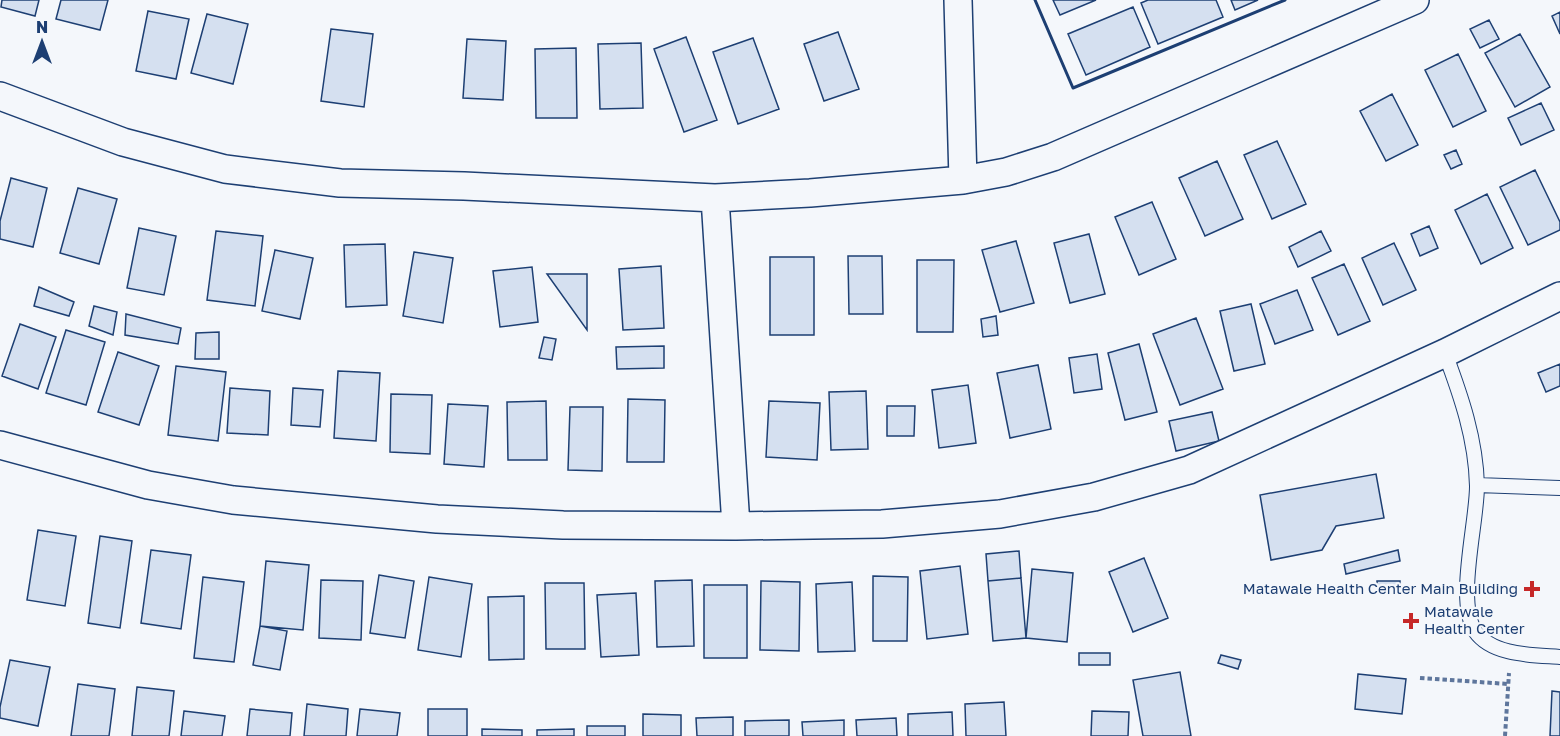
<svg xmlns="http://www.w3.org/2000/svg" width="1560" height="736" font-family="'Golos Text',sans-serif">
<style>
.building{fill:#d5e0f0;stroke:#1d3f73;stroke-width:1.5}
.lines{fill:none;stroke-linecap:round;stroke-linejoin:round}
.lane-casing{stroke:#1d3f73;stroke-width:16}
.street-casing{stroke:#1d3f73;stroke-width:30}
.path{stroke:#5e769c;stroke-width:4;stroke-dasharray:4.5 3;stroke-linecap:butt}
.lane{stroke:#f4f7fb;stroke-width:14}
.street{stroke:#f4f7fb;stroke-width:27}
.wall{stroke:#1d3f73;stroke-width:3}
.poi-dot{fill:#c62828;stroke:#f4f7fb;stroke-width:2}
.labels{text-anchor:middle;stroke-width:4.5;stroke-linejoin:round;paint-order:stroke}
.poi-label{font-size:15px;fill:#1d3f73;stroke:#f4f7fb;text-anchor:end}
</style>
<rect width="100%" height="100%" fill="#f4f7fb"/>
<path class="building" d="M 2,0 L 39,0 L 35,16 L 1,7 Z
M 61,0 L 108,0 L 100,30 L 56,19 Z
M 1053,0 L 1096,0 L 1060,15 Z
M 1148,0 L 1216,0 L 1223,17 L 1158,44 L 1141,3 Z
M 1231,0 L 1258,0 L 1235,10 Z
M 1133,7 L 1150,47 L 1086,75 L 1068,34 Z
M 148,11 L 189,19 L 176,79 L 136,71 Z
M 1560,12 L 1560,34 L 1552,16 Z
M 207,14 L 248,24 L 233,84 L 191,73 Z
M 1489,20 L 1499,39 L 1480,48 L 1470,29 Z
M 331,29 L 373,34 L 364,107 L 321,101 Z
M 838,32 L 859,89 L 824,101 L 804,44 Z
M 1520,34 L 1550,87 L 1515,107 L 1485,53 Z
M 686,37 L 717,120 L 684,132 L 654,49 Z
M 753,38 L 779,109 L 738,124 L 713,52 Z
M 467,39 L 506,41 L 503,100 L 463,98 Z
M 641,43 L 643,108 L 600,109 L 598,44 Z
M 576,48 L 577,118 L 536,118 L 535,49 Z
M 1458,54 L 1486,111 L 1453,127 L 1425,70 Z
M 1392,94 L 1418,145 L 1386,161 L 1360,111 Z
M 1541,103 L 1554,130 L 1521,145 L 1508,118 Z
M 1277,141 L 1306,204 L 1272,219 L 1244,155 Z
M 1456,150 L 1462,164 L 1451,169 L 1444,155 Z
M 1217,161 L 1243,219 L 1205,236 L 1179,178 Z
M 1535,170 L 1560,222 L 1560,230 L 1528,245 L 1500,187 Z
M 11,178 L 47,188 L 33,247 L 0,239 L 0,221 Z
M 78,188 L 117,199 L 99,264 L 60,253 Z
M 1487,194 L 1513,248 L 1481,264 L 1455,210 Z
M 1152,202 L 1176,259 L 1139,275 L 1115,217 Z
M 1429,226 L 1438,248 L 1420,256 L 1411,234 Z
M 139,228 L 176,236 L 164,295 L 127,288 Z
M 216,231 L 263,236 L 255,306 L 207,300 Z
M 1321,231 L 1331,251 L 1298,267 L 1289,247 Z
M 1089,234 L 1105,294 L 1070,303 L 1054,243 Z
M 1016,241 L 1034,303 L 1000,312 L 982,250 Z
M 1394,243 L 1416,290 L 1383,305 L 1362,258 Z
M 385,244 L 387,305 L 346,307 L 344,245 Z
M 275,250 L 313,258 L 300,319 L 262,311 Z
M 414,252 L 453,258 L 443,323 L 403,316 Z
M 848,256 L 882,256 L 883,314 L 849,314 Z
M 770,257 L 814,257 L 814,335 L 770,335 Z
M 917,260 L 954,260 L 953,332 L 917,332 Z
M 1344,264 L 1370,321 L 1338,335 L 1312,278 Z
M 661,266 L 664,328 L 623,330 L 619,269 Z
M 532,267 L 538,322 L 500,327 L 493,271 Z
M 547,274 L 587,274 L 587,330 Z
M 39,287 L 74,302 L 69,316 L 34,306 Z
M 1297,290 L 1313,330 L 1275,344 L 1260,304 Z
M 1251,304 L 1265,364 L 1234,371 L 1220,311 Z
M 94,306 L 117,312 L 113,335 L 89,326 Z
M 126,314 L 181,328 L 178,344 L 125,335 Z
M 996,316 L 998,335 L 983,337 L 981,319 Z
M 1196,318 L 1223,389 L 1180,405 L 1153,334 Z
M 20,324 L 56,337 L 38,389 L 2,376 Z
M 66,330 L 105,342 L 86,405 L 46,393 Z
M 219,332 L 219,359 L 195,359 L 196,333 Z
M 544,337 L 556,339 L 552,360 L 539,358 Z
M 1139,344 L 1157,412 L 1125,420 L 1108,353 Z
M 664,346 L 664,368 L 617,369 L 616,347 Z
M 118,352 L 159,366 L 139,425 L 98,412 Z
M 1097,354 L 1102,389 L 1074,393 L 1069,358 Z
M 1560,364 L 1560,386 L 1546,392 L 1538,373 Z
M 1038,365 L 1051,429 L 1010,438 L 997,373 Z
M 176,366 L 226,372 L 218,441 L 168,435 Z
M 338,371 L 380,373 L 376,441 L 334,438 Z
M 968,385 L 976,443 L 939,448 L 932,390 Z
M 230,388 L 270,391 L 268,435 L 227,433 Z
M 293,388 L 323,390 L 320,427 L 291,425 Z
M 866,391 L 868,449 L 831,450 L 829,392 Z
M 391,394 L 432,395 L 430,454 L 390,452 Z
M 628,399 L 665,400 L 664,462 L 627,462 Z
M 546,401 L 547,460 L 508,460 L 507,402 Z
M 769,401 L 820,403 L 817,460 L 766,457 Z
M 448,404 L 488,406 L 484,467 L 444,464 Z
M 887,406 L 915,406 L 914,436 L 887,436 Z
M 570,407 L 603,407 L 602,471 L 568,470 Z
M 1212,412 L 1219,441 L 1176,451 L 1169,421 Z
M 1376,474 L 1384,518 L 1336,526 L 1322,550 L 1271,560 L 1260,495 Z
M 38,530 L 76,536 L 65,606 L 27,600 Z
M 100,536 L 132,541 L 120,628 L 88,623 Z
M 151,550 L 191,555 L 181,629 L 141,623 Z
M 1398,550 L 1400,561 L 1346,574 L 1344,564 Z
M 1019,551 L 1021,578 L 988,581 L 986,554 Z
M 1144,558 L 1168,618 L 1133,632 L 1109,572 Z
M 266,561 L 309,565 L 303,630 L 260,626 Z
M 960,566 L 968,634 L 927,639 L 920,571 Z
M 1032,569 L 1073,573 L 1067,642 L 1026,638 Z
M 379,575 L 414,581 L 405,638 L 370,633 Z
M 873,576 L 908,577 L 907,641 L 873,641 Z
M 203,577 L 244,582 L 234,662 L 194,658 Z
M 429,577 L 472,584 L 461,657 L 418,650 Z
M 1021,578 L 1026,638 L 993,641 L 988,581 Z
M 321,580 L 363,581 L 361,640 L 319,638 Z
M 692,580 L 694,646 L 657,647 L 655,581 Z
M 761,581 L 800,582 L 799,651 L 760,650 Z
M 1377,581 L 1400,581 L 1400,587 L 1377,587 Z
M 852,582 L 855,651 L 818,652 L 816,584 Z
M 545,583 L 584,583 L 585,649 L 546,649 Z
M 704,585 L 747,585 L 747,658 L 704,658 Z
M 636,593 L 639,655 L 601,657 L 597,595 Z
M 524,596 L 524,659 L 489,660 L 488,597 Z
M 260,626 L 287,631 L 280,670 L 253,665 Z
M 1079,653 L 1110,653 L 1110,665 L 1079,665 Z
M 1221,655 L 1241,660 L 1238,669 L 1218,663 Z
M 10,660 L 50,667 L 38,726 L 0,718 L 0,707 Z
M 1180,672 L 1191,736 L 1143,736 L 1133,680 Z
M 1358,674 L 1406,679 L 1402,714 L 1355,709 Z
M 78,684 L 115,689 L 109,736 L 71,736 Z
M 137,687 L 174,691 L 169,736 L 132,736 Z
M 1552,691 L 1560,692 L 1560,736 L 1550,736 Z
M 1004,702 L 1006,736 L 966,736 L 965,704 Z
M 307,704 L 348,709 L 346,736 L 304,736 Z
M 250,709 L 292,713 L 290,736 L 247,736 Z
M 360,709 L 400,713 L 397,736 L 357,736 Z
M 428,709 L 467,709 L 467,736 L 428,736 Z
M 184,711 L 225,716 L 222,736 L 181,736 Z
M 1092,711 L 1129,712 L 1128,736 L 1091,736 Z
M 952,712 L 953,736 L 908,736 L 908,714 Z
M 643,714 L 681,715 L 681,736 L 643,736 Z
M 733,717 L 733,736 L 697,736 L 696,718 Z
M 896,718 L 897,736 L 857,736 L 856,720 Z
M 789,720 L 789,736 L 745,736 L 745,721 Z
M 844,720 L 844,736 L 803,736 L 802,722 Z
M 587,726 L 625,726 L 625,736 L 587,736 Z
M 482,729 L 522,730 L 522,736 L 482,736 Z
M 574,729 L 574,736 L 537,736 L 537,730 Z"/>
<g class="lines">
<g class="lane-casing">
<path id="lane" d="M 1445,353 C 1461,396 1476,439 1477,486 C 1477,523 1456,600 1475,631 C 1492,656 1534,655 1560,657
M 1477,485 L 1560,488"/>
</g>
<g class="street-casing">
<path id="street" d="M 958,0 L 963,180
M 0,96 L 123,142 L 225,169 L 340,183 L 464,186 L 715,198 L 810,193 L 963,180 L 1006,172 L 1053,157 L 1415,0
M 715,198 L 736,526
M 0,445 L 148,485 L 233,500 L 437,519 L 563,525 L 736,526 L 882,524 L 1000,514 L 1094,497 L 1189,470 L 1445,353 L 1560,296"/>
</g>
<path class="path" d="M 1420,678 L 1508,684
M 1505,736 L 1509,673"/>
<use href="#lane" class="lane"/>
<use href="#street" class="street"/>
<path class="wall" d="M 1035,0 L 1073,88 L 1285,0"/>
</g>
<g class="poi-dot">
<path d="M1529 580h6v6h6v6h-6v6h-6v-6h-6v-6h6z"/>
<path d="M1408 612h6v6h6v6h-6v6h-6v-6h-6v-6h6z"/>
</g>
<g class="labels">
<g class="poi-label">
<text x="1518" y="594">Matawale Health Center Main Building</text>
<text x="1424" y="617" text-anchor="start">Matawale<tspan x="1424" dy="17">Health Center</tspan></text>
</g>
</g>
<g transform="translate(42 42)" stroke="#f4f7fb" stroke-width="4.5" paint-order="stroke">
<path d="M0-4.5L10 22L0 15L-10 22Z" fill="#1d3f73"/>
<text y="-9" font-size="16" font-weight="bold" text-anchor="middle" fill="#1d3f73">N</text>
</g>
</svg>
